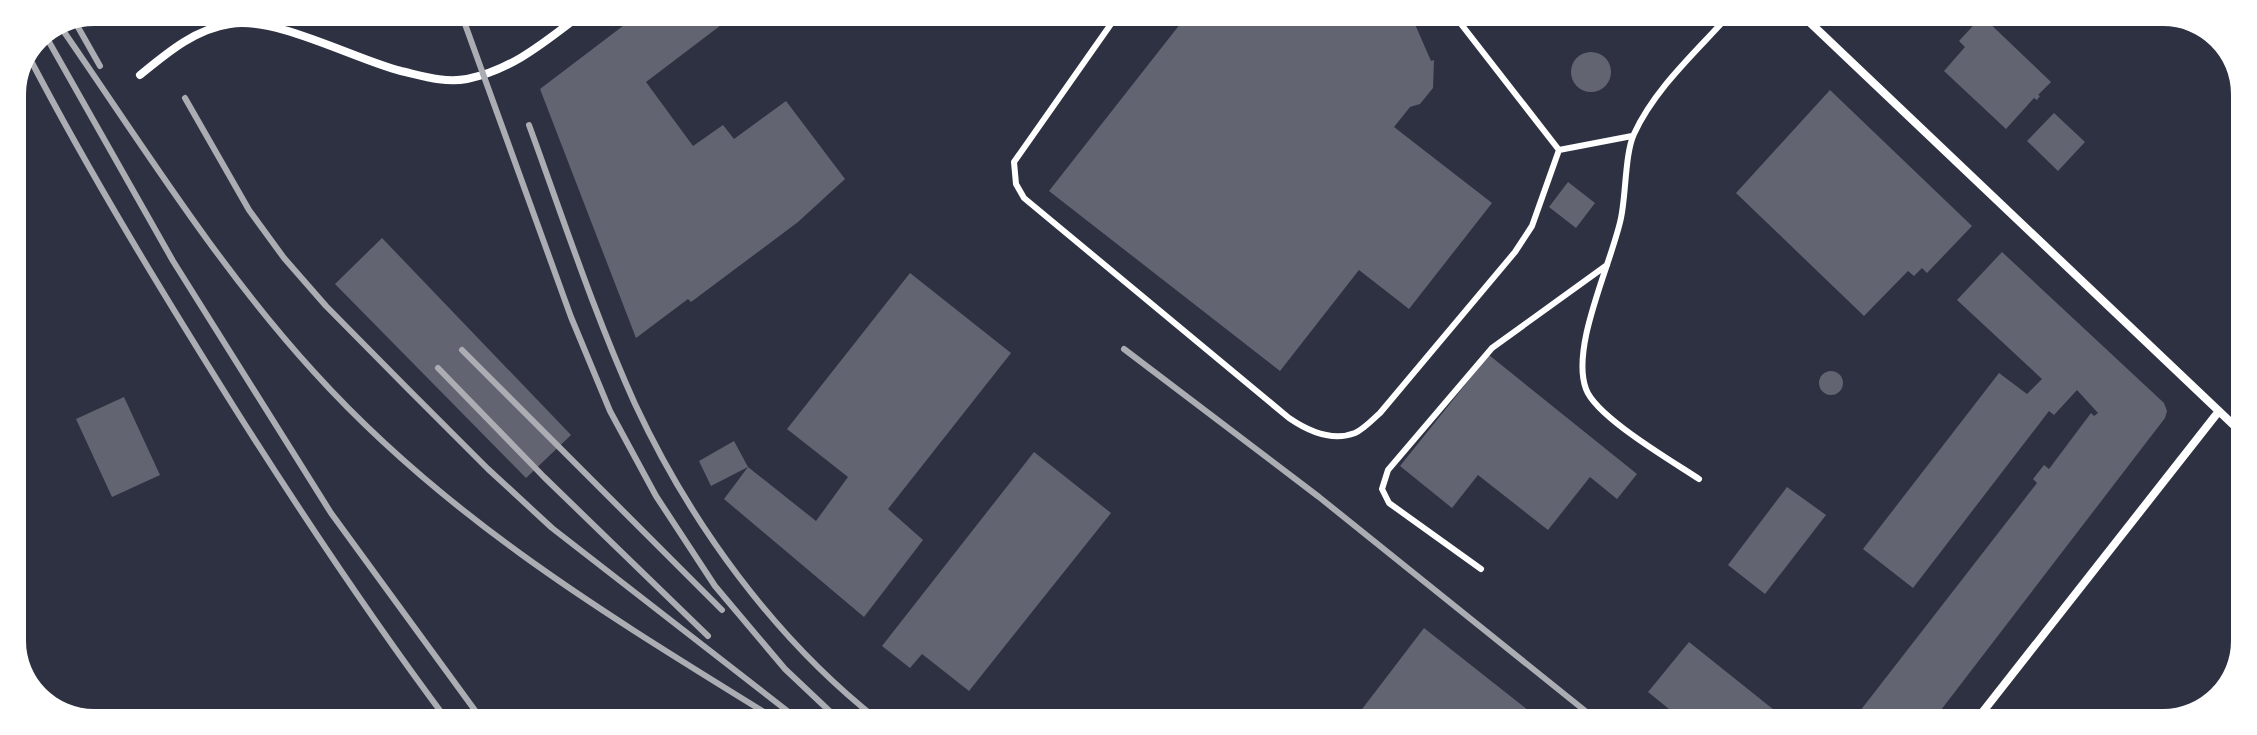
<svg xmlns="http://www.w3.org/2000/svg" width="2257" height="735" font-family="'Public Sans',sans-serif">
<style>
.building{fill:#626471}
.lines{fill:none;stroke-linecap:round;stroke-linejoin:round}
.service{stroke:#fff;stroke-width:6}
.minor{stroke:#fff;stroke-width:8}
.rail{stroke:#abadb3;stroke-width:6}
</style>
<rect width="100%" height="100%" fill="#2d3142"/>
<path class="building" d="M 640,13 L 737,13 L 646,82 L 693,146 L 723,125 L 734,139 L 786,101 L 845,179 L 798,222 L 691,302 L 688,299 L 636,338 L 540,89 Z
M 1188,14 L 1412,15 L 1417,20 L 1414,22 L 1431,61 L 1434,60 L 1433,88 L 1420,104 L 1410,107 L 1394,127 L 1492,203 L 1409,309 L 1359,270 L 1280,371 L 1049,191 Z
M 1982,16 L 2051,82 L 2038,95 L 2040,96 L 2037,100 L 2034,98 L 2006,129 L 1944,71 L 1965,47 L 1959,41 Z
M1571 72a20 20 0 1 1 40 0a20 20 0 1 1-40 0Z
M 1830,90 L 1972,226 L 1927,273 L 1922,268 L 1914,276 L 1908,271 L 1864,316 L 1736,193 Z
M 2054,113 L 2085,142 L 2058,171 L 2027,141 Z
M 1568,182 L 1595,203 L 1576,228 L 1549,207 Z
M 382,238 L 571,435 L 526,478 L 335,284 Z
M 2002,252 L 2164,403 L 2167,411 L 2165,418 L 1931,723 L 1855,722 L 1853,720 L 2037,483 L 2033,479 L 2044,465 L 2049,469 L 2091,413 L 2094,416 L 2098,413 L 2077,390 L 2054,415 L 2049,411 L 1913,588 L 1863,549 L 1999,373 L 2027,394 L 2042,379 L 1957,300 Z
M 910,273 L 1011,353 L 888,509 L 923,540 L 864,617 L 724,499 L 748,467 L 816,521 L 848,477 L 787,429 Z
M 1489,355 L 1637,474 L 1617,499 L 1590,477 L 1548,530 L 1478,475 L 1452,508 L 1400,466 Z
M1819 383a12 12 0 1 1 24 0a12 12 0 1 1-24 0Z
M 124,397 L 160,475 L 112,497 L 76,419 Z
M 734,441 L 748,467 L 711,486 L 699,461 Z
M 1034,452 L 1111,513 L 969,691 L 922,654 L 910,668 L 882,646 Z
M 1787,487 L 1826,515 L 1765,594 L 1728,565 Z
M 1424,628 L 1543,722 L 1353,721 Z
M 1689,642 L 1784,718 L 1780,722 L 1685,722 L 1648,692 Z"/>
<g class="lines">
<path class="service" d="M 1118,14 L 1014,162 L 1016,184 L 1024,198 L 1289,418 C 1308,431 1332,442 1355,433 C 1364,429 1373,419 1380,413 L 1515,252 L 1532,226 L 1559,150 L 1632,136
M 1454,15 L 1559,150
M 1699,479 C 1672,461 1596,417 1586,389 C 1570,347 1612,262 1621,218 C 1626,195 1625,153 1634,134 C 1655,88 1696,52 1729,15
M 1481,569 L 1389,503 L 1382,489 L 1388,470 L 1492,348 L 1607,265"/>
<path class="minor" d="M 1802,15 L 2242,433
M 140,75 C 167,53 195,29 230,24 C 276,16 354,59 401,71 C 423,76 444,83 467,79 C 513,70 547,40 583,13
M 1974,723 L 2219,411"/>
<path class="rail" d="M 461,13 L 571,317 L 610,411 L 656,496 L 715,586 L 785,669 L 839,720
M 74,20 L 100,66
M 60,26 C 141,143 218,267 314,372 C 448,520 609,616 777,720
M 44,33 L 173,261 L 331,513 L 482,720
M 28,55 C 92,178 165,297 239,415 C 305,519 373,621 447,720
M 185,98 L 249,210 L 284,258 L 326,306 L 408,389 L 488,469 L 552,528 L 799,720
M 529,125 C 563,218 594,313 635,404 C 691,524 774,638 878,720
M 1124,349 L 1319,497 L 1599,722
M 462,350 L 722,610
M 438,368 L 544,477 L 708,636"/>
</g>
<path d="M0 0H2257V735H0ZM94 26H2163A68 68 0 0 1 2231 94V641A68 68 0 0 1 2163 709H94A68 68 0 0 1 26 641V94A68 68 0 0 1 94 26Z" fill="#fff" fill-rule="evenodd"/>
</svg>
